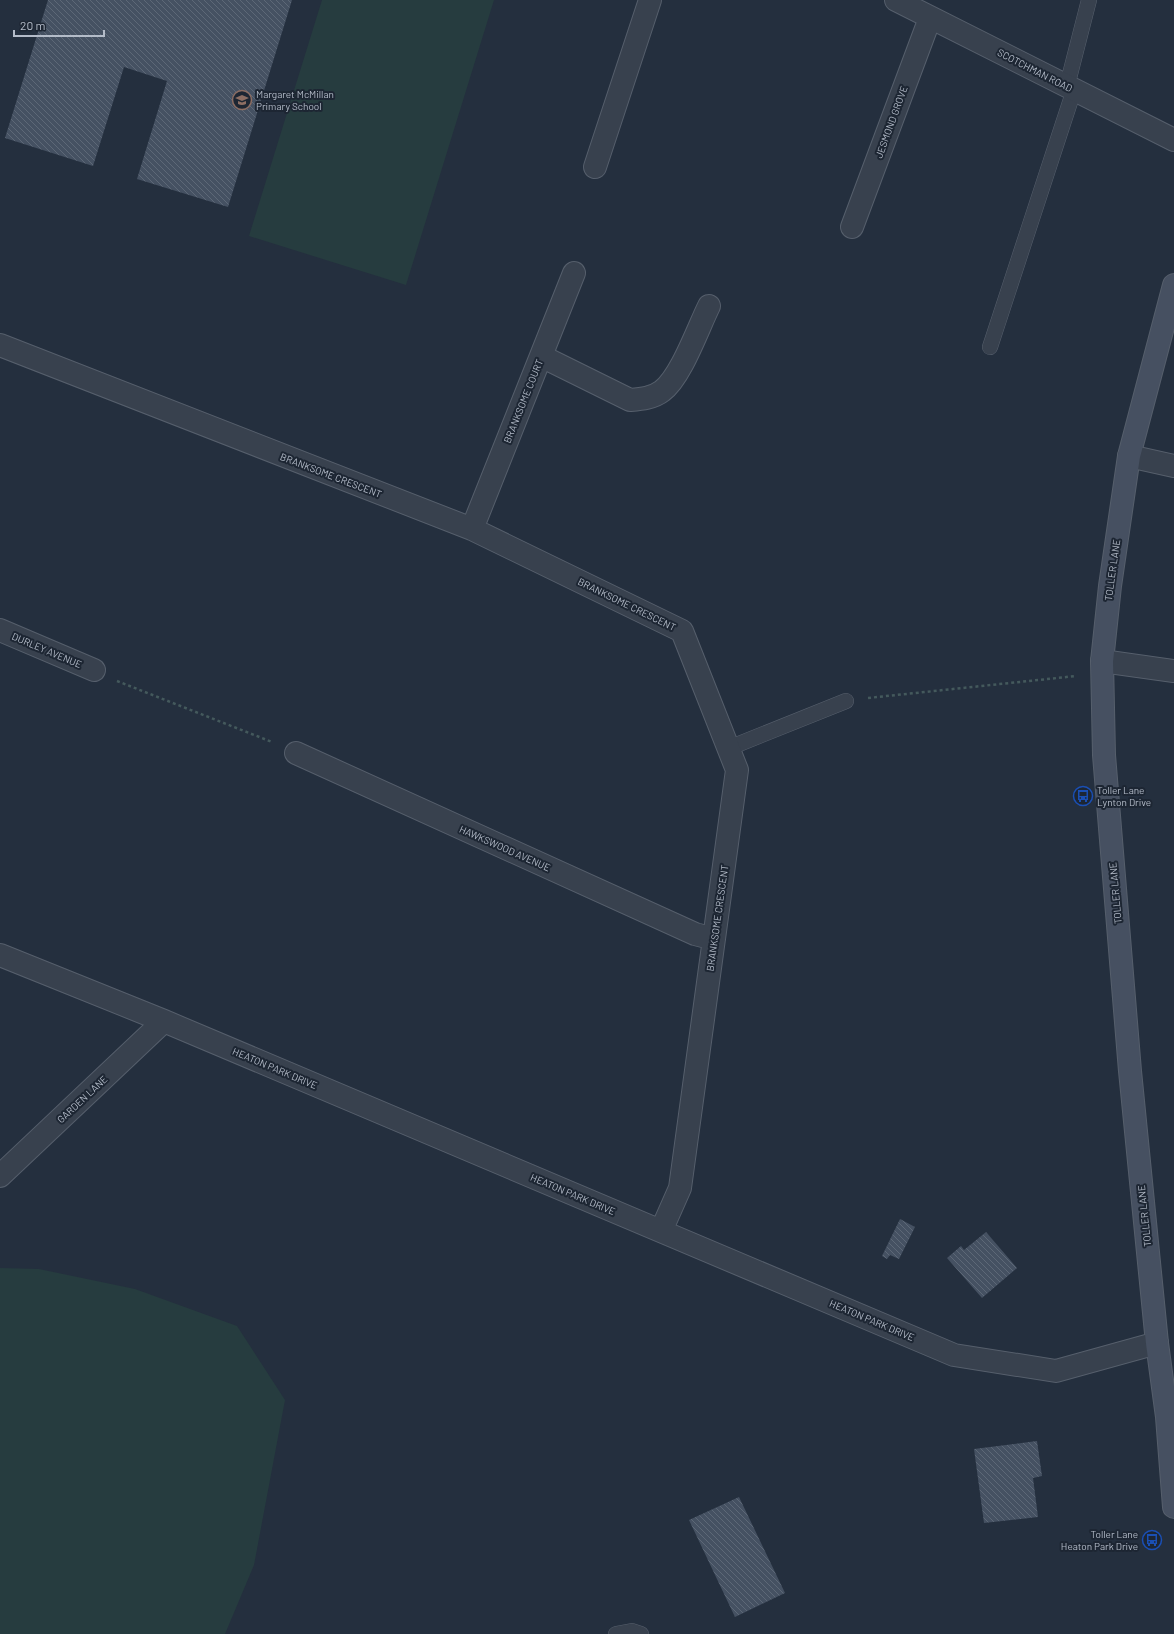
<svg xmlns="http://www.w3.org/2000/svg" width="1174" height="1634" font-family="Barlow,sans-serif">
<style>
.green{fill:#263c3f}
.building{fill:url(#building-back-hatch)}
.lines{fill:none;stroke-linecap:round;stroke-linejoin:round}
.service-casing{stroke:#565f6c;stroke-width:16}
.minor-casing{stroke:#565f6c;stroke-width:24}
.secondary-casing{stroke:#565f6c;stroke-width:24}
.path{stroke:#44595c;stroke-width:2.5;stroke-dasharray:3 3;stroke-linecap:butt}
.service{stroke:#38414e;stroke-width:15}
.minor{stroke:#38414e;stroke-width:22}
.secondary{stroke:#465061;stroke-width:22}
.labels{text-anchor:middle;stroke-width:4;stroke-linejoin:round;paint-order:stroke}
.street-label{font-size:10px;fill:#b4bcc9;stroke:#1d2633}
.poi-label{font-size:10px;fill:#b4bcc9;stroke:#1d2633;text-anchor:start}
</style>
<defs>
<pattern id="building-back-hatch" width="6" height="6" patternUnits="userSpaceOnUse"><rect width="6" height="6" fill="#455162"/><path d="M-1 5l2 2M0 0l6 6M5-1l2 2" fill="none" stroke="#5d6877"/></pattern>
</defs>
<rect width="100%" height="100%" fill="#242f3e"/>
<path class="green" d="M 322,0 L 494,0 L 406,285 L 249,236 Z
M 0,1268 L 39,1269 L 135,1289 L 237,1326 L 285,1400 L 254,1565 L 225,1634 L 0,1634 Z"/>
<path class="building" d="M 48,0 L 292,0 L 228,207 L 137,179 L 167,81 L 124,67 L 93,166 L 5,138 Z
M 900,1219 L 915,1227 L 899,1259 L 890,1255 L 887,1259 L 882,1256 Z
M 986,1232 L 1017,1268 L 982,1298 L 947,1258 L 961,1246 L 964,1250 Z
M 1037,1441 L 1042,1476 L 1033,1478 L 1038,1517 L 984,1523 L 974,1449 Z
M 739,1497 L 785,1593 L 735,1617 L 689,1520 Z"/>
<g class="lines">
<g class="service-casing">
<path id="service" d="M 1067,86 L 1089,0
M 990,347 L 1074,90
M 729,748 L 846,701
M 616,1634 L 632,1631 L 641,1634"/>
</g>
<g class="minor-casing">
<path id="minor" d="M 896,0 L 1174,140
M 595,167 L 650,0
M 852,227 L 930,18
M 0,345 L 472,529 L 682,631 L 737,770 L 680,1188 L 661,1231
M 541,356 L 630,400 C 641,399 653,398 662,391 C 681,377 698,328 709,306
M 1129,456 L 1174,466
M 472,529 L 574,273
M 0,630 L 94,670
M 1102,661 L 1174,671
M 296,753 L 695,934 L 714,939
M 0,955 L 164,1021 L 954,1355 L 1056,1371 L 1157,1343
M 0,1176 L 164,1021"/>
</g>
<g class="secondary-casing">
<path id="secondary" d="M 1174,285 L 1129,456 L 1110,586 L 1102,661 L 1104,755 L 1130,1071 L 1157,1343 L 1167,1417 L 1174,1507"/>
</g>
<path class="path" d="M 117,681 L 272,742
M 868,698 L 1076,676"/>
<use href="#service" class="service"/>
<use href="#minor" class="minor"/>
<use href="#secondary" class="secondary"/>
</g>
<defs>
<g id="school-ring" transform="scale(1)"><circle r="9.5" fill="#1d2633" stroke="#8d6e63" stroke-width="1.5"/><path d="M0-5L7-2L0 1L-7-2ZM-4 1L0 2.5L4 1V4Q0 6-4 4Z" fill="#8d6e63"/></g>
<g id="bus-ring" transform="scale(1)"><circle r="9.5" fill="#1d2633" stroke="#1a4fb4" stroke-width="1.5"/><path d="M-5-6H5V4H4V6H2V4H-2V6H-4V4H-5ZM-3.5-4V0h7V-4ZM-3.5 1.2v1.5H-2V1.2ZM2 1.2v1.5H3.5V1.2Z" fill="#1a4fb4"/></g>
</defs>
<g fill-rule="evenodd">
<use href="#school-ring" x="242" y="100"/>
<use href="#bus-ring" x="1083" y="796"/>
<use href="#bus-ring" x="1152" y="1540"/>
</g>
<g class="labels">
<g class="street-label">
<text transform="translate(1035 70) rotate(27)" y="4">SCOTCHMAN ROAD</text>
<text transform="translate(891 122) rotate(-70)" y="4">JESMOND GROVE</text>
<text transform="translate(523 401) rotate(-68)" y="4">BRANKSOME COURT</text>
<text transform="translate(331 475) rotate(21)" y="4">BRANKSOME CRESCENT</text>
<text transform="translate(1112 570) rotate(-82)" y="4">TOLLER LANE</text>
<text transform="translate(627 604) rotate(26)" y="4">BRANKSOME CRESCENT</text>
<text transform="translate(47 650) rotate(23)" y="4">DURLEY AVENUE</text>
<text transform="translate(505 848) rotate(24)" y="4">HAWKSWOOD AVENUE</text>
<text transform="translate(1115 893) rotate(-95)" y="4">TOLLER LANE</text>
<text transform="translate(717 918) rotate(-82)" y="4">BRANKSOME CRESCENT</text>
<text transform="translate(275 1068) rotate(23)" y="4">HEATON PARK DRIVE</text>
<text transform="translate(82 1099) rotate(-43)" y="4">GARDEN LANE</text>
<text transform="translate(573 1194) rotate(23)" y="4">HEATON PARK DRIVE</text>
<text transform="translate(1144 1216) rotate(-96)" y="4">TOLLER LANE</text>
<text transform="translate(872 1320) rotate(23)" y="4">HEATON PARK DRIVE</text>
</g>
<g class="poi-label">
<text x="256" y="98">Margaret McMillan<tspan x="256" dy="12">Primary School</tspan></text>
<text x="1097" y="794">Toller Lane<tspan x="1097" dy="12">Lynton Drive</tspan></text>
<text x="1138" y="1538" text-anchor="end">Toller Lane<tspan x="1138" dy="12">Heaton Park Drive</tspan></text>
</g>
</g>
<path d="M14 30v6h90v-6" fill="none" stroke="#b4bcc9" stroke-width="2"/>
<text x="20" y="30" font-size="12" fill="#b4bcc9" stroke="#1d2633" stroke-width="3" paint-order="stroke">20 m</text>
</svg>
